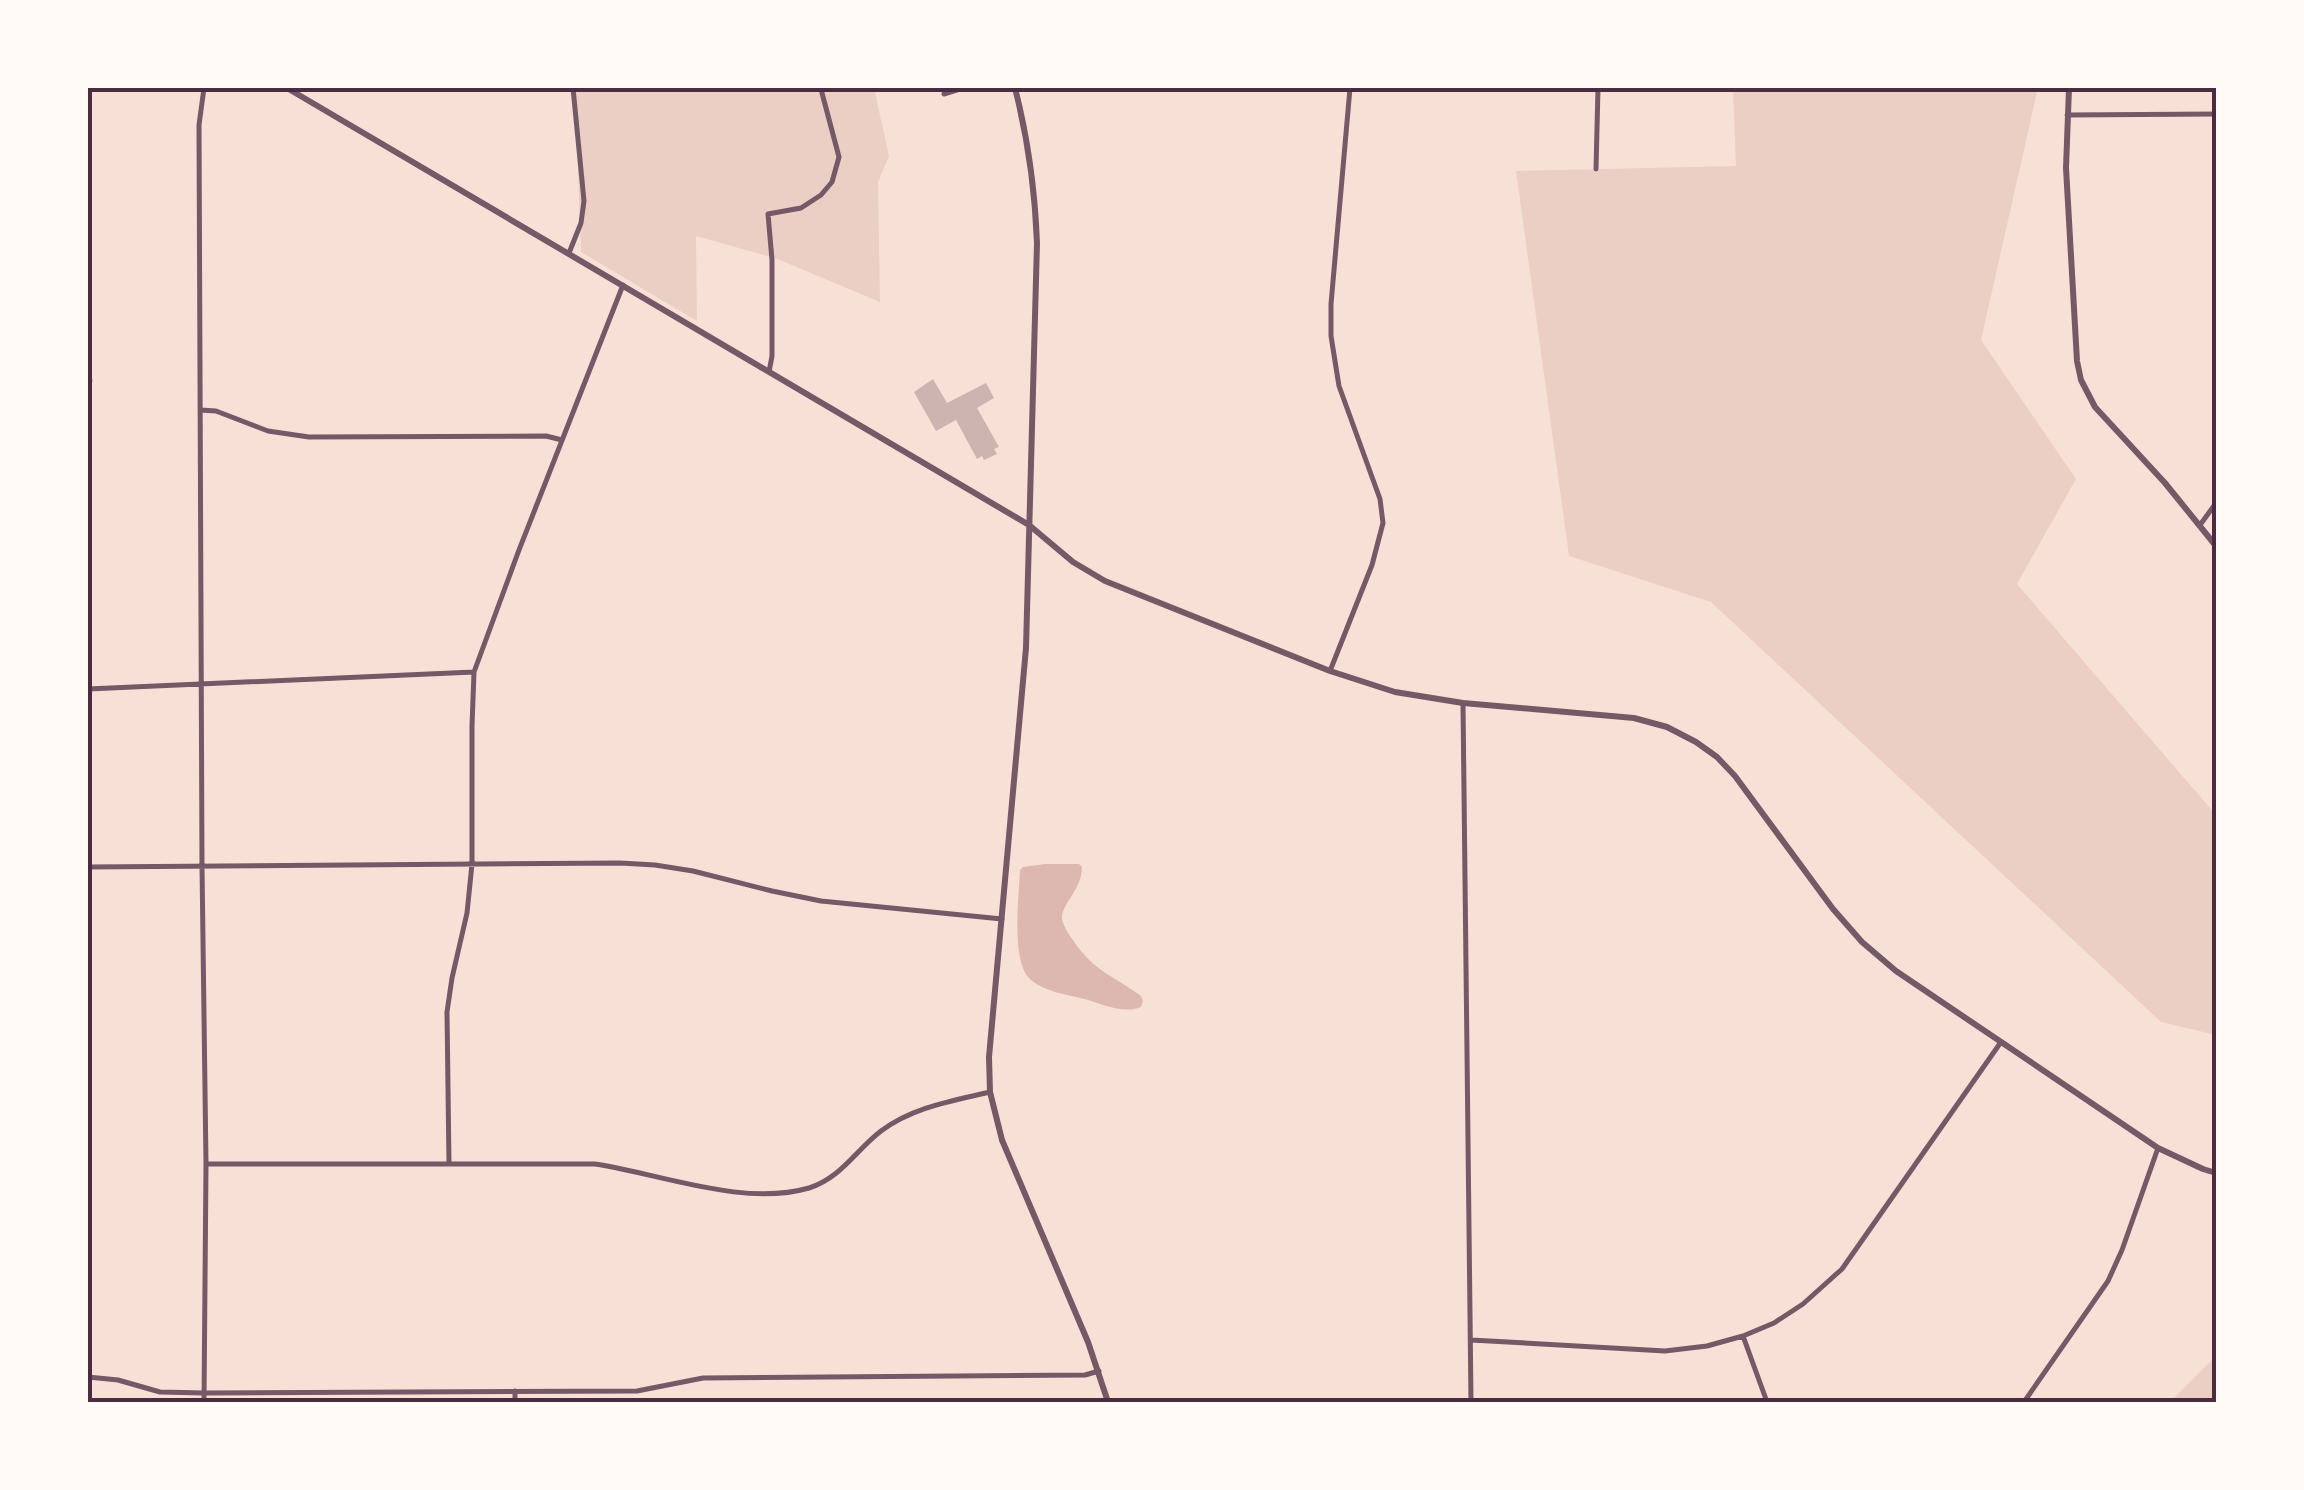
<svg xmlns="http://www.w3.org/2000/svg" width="2304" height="1490" font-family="'Archivo Narrow',sans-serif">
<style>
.green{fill:#ebcfc5}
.water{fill:#dcb8b0}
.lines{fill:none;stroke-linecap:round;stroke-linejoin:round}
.stream{stroke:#dcb8b0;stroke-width:2.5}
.building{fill:#ccb4b1}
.minor{stroke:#755966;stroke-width:5}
.tertiary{stroke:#755966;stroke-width:6}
.neatline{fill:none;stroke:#4a2c40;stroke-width:4}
</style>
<rect width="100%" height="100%" fill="#f7e1d7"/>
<path class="green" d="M 575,88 L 874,88 L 889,156 L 878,182 L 880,302 L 775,258 L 696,236 L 697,321 L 581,252 Z
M 1733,88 L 2038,88 L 1981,340 L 2076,479 L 2017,584 L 2216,815 L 2216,1035 L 2161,1022 L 1711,602 L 1569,556 L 1516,171 L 1736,166 Z
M 2216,1356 L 2216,1402 L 2170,1402 Z"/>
<path class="water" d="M 1045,864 L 1079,864 L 1082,867 C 1082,890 1061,904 1062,919 C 1063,925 1069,935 1073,940 C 1094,972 1113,975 1141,996 L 1143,1001 L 1141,1007 C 1123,1014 1105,1005 1088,1000 C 1071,995 1042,992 1029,978 C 1011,958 1019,897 1020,870 L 1023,867 Z"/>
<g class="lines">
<path class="stream" d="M 88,373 L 92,381"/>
</g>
<path class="building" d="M 933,379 L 947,403 L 986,383 L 994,398 L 977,408 L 999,447 L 994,449 L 997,454 L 984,460 L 982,456 L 977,459 L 956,420 L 936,431 L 914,392 Z"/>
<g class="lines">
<path class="minor" d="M 944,94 L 963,88
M 2067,115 L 2216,114
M 1596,169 L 1598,88
M 569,253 L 581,223 L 584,201 L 573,88
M 769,372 L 772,356 L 772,260 L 768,214 L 801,208 L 821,195 L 832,182 L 839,157 L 822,93
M 200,410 L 216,411 L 268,431 L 309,437 L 546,436 L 562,440
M 2200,525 L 2216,503
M 1330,671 L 1372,565 L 1383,523 L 1380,499 L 1339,386 L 1331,336 L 1331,304 L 1350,88
M 88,689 L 474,672
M 1463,703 L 1471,1402
M 88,867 L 620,863 L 655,865 L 693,871 L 772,891 L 821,901 L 1002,919
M 449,1163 L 447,1012 L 452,978 L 467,913 L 472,864 L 472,726 L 474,672 L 519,550 L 623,285
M 206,1164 L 595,1164 C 661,1174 743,1207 809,1188 C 841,1178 856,1150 881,1131 C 913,1107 952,1101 990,1092
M 1743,1336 L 1767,1402
M 1471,1340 L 1665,1351 L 1707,1346 L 1743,1336 L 1774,1323 L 1803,1304 L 1842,1269 L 2001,1042
M 88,1377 L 118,1380 L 160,1392 L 204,1393 L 637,1391 L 703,1378 L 1085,1375 L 1099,1371
M 515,1391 L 515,1402
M 204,1402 L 206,1164 L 202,866 L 199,125 L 204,88
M 2024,1402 L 2108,1281 L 2122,1250 L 2158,1148"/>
<path class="tertiary" d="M 287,88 L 1029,525 L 1073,562 L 1105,581 L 1330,671 L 1395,692 L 1463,703 L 1634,718 L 1667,727 L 1696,742 L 1717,757 L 1735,776 L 1833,909 L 1862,942 L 1896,971 L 2158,1148 L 2203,1169 L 2216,1173
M 1015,88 C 1028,139 1035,190 1037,243 L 1026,648 L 989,1057 L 990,1092 L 1002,1140 L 1088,1342 L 1108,1402
M 2069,88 L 2066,168 L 2077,361 L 2081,380 L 2095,407 L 2165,483 L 2216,546"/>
</g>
<rect width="2304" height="1490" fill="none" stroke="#fffaf5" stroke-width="180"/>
<rect x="90" y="90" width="2124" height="1310" class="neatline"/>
</svg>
